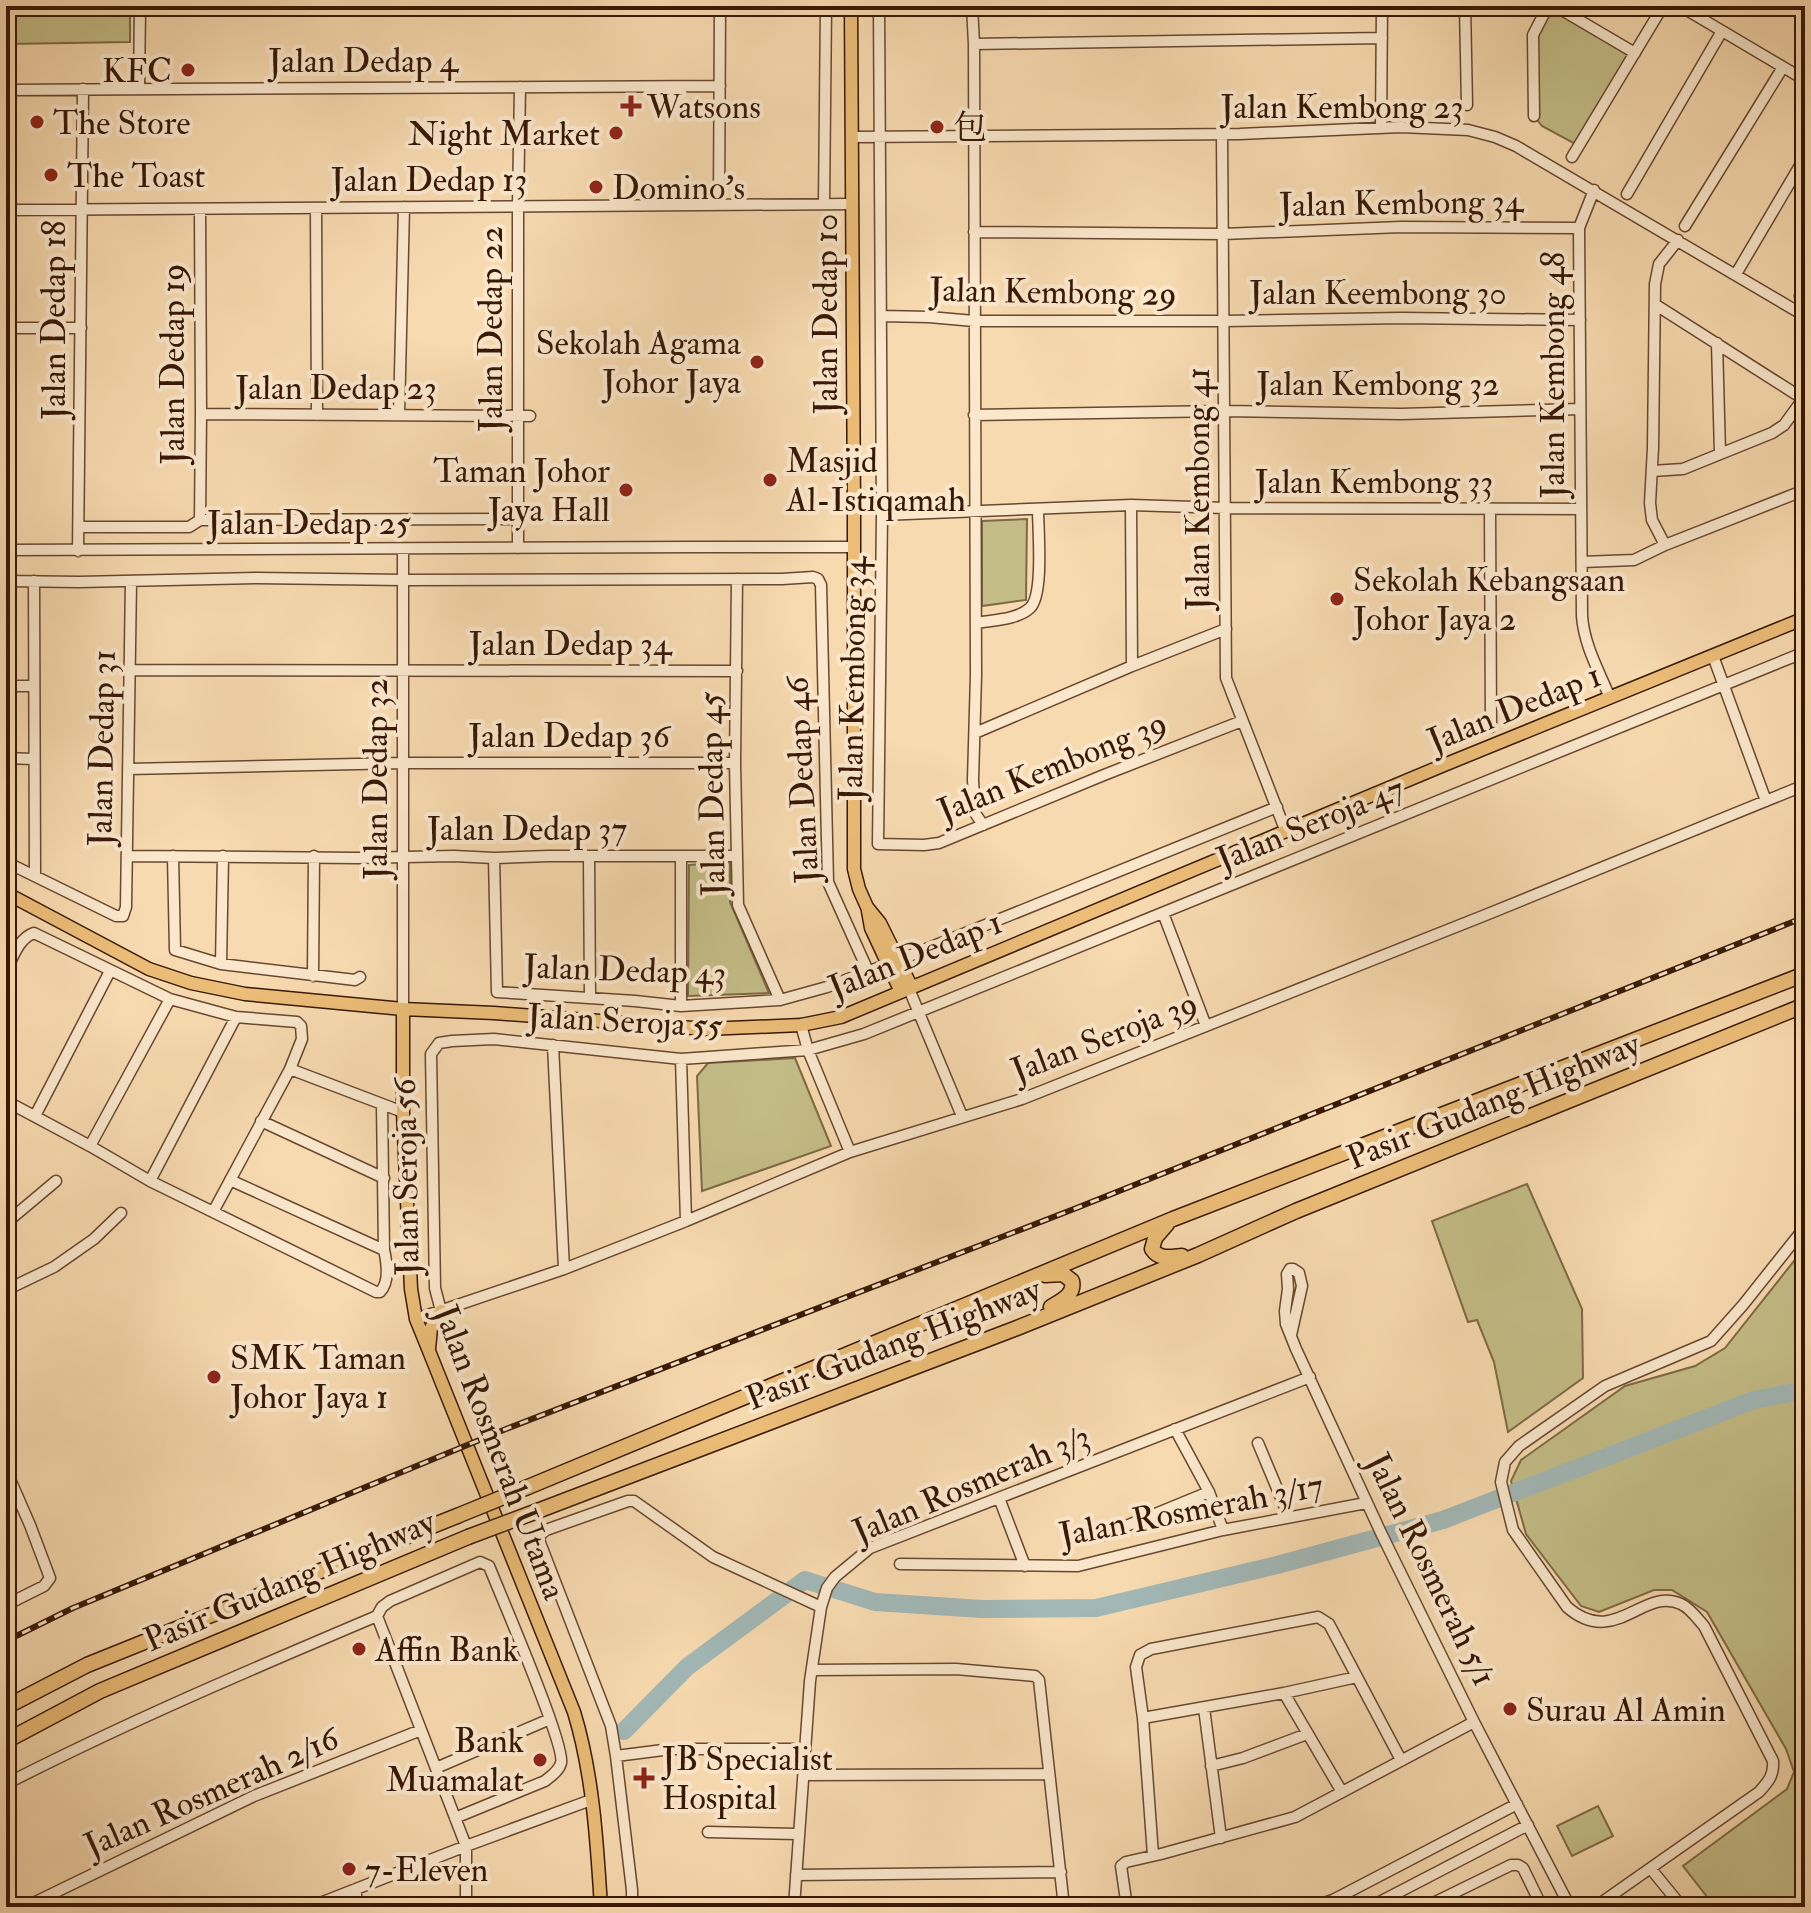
<svg xmlns="http://www.w3.org/2000/svg" width="1811" height="1913" font-family="'IM FELL Double Pica','Noto Serif SC',serif">
<style>
.green{fill:#c4bd87;stroke:#7e6a46;stroke-width:2}
.lines{fill:none;stroke-linecap:round;stroke-linejoin:round}
.river{stroke:#a2b8b7;stroke-width:18}
.minor-casing{stroke:#684830;stroke-width:13}
.major-casing{stroke:#381806;stroke-width:15}
.highway-casing{stroke:#381806;stroke-width:17}
.minor{stroke:#fae7cc;stroke-width:10}
.major{stroke:#ecbd78;stroke-width:12}
.highway{stroke:#ecbd78;stroke-width:14}
.rail-casing{stroke:#381806;stroke-width:6}
.rail{stroke:#fae7cc;stroke-width:3;stroke-dasharray:9;stroke-linecap:butt}
.highway-bridge-casing{stroke:#381806;stroke-width:17;stroke-linecap:butt}
.highway-bridge{stroke:#ecbd78;stroke-width:14}
.poi-dot{fill:#8f2418;stroke:#fae7cc;stroke-width:3}
.labels{text-anchor:middle;stroke-width:8;stroke-linejoin:round;paint-order:stroke}
.street-label{font-size:34px;fill:#381806;stroke:#fae7cc}
.poi-label{font-size:34px;fill:#381806;stroke:#fae7cc;text-anchor:start}
</style>
<rect width="100%" height="100%" fill="#f8dab0"/>
<filter id="stains"><feTurbulence type="fractalNoise" baseFrequency=".0025" numOctaves="4"/><feColorMatrix values="0 0 0 0 .2 0 0 0 0 .09 0 0 0 0 .02 0 0 0 .5 -.17"/></filter>
<radialGradient id="worn" r=".72"><stop offset=".6" stop-color="#630" stop-opacity="0"/><stop offset="1" stop-color="#630" stop-opacity=".3"/></radialGradient>
<path class="green" d="M 6,6 L 130,6 L 130,42 L 6,44 Z
M 1548,6 L 1635,53 L 1579,146 L 1542,126 L 1534,116 L 1533,35 Z
M 1027,519 L 1026,600 L 982,606 L 982,521 Z
M 730,862 L 730,902 L 769,993 L 688,996 L 689,865 Z
M 795,1058 L 831,1146 L 702,1191 L 697,1076 L 708,1063 Z
M 1527,1184 L 1582,1309 L 1583,1378 L 1508,1432 L 1494,1362 L 1477,1320 L 1468,1322 L 1432,1221 Z
M 1805,1247 L 1805,1907 L 1715,1907 L 1683,1866 L 1787,1789 L 1794,1772 L 1786,1749 L 1707,1612 L 1672,1590 L 1654,1590 L 1599,1612 L 1581,1606 L 1526,1534 L 1511,1481 L 1521,1460 L 1625,1386 L 1695,1366 L 1725,1348 Z
M 1598,1806 L 1613,1836 L 1572,1856 L 1557,1826 Z"/>
<g class="lines">
<path class="river" d="M 624,1731 L 687,1667 L 805,1580 L 875,1602 L 982,1609 L 1096,1608 L 1277,1565 L 1443,1520 L 1754,1400 L 1805,1390"/>
<g class="minor-casing">
<path id="minor" d="M 879,6 L 882,515 L 878,844 L 924,845 L 939,843 L 1104,775 L 1242,721
M 972,6 L 974,44 L 976,675 L 973,780 L 975,813 L 983,825
M 1465,6 L 1467,105
M 1555,6 L 1635,53
M 1680,6 L 1805,80
M 974,44 L 1382,38
M 139,89 L 140,6
M 6,90 L 720,86
M 1534,116 L 1533,35 L 1548,6
M 1381,128 L 1382,6
M 1222,134 L 1226,678 L 1286,832
M 853,137 L 1240,134 L 1401,127 L 1468,130 L 1495,137 L 1516,146 L 1805,316
M 1572,157 L 1663,6
M 1594,190 L 1579,228 L 1582,616 C 1584,645 1599,671 1610,698
M 1627,194 L 1722,31
M 824,204 L 826,6
M 719,205 L 720,6
M 316,208 L 317,415
M 6,210 L 852,204
M 1685,226 L 1783,67
M 974,232 L 1223,234 L 1401,227 L 1579,228
M 1736,274 L 1805,157
M 1800,296 L 1805,285
M 1656,305 L 1805,400
M 881,316 L 929,317 L 974,321 L 1224,321 L 1401,318 L 1580,320
M 6,328 L 81,328
M 1717,343 L 1720,453
M 201,414 L 530,416
M 399,415 L 404,207
M 974,415 L 1224,411 L 1401,414 L 1580,409
M 1652,471 L 1683,469 L 1772,433 L 1784,425 L 1803,399
M 1131,505 L 1132,666
M 1490,510 L 1491,727
M 882,515 L 1131,505 L 1225,508 L 1581,509
M 200,520 L 517,519
M 200,520 L 201,414 L 200,209
M 79,527 L 189,527 L 200,520
M 1665,545 L 1652,520 L 1650,503 L 1653,448 L 1655,284 L 1659,264 L 1678,240
M 518,548 L 518,206 L 520,87
M 403,549 L 403,1009
M 6,550 L 692,547 L 853,547
M 78,551 L 83,89
M 1582,562 L 1634,560 L 1665,545 L 1805,490
M 737,579 L 735,763 L 738,905 L 780,1000
M 6,581 L 79,582 L 257,578 L 403,580 L 782,579 L 813,577 L 818,579 L 821,585 L 828,882 L 868,971
M 34,581 L 35,876
M 976,623 C 992,620 1017,620 1030,608 C 1044,595 1038,530 1038,509
M 1713,656 L 1766,801
M 130,670 L 737,671
M 6,686 L 33,686
M 975,733 L 1132,666 L 1226,629
M 6,758 L 33,759
M 128,769 L 403,763 L 735,763
M 127,856 L 357,858 L 454,856 L 494,858 L 548,856 L 736,856
M 173,856 L 175,950 L 221,964 L 355,980 L 360,977
M 589,856 L 590,997
M 681,856 L 681,1006
M 494,858 L 497,992 L 635,1001 L 681,1006 L 780,1000 L 827,987 L 888,964
M 6,862 L 116,916 L 123,916 L 126,907 L 131,581
M 1163,913 L 1206,1026
M 899,960 L 1277,807
M 221,964 L 223,856
M 6,971 C 13,957 19,938 34,933 L 170,999 L 236,1017 L 297,1022 L 301,1026 L 302,1039 L 290,1069 L 213,1212
M 313,976 L 314,856
M 909,989 L 962,1116
M 801,1025 L 808,1050 L 850,1152
M 553,1045 L 564,1269
M 681,1059 L 686,1221
M 290,1069 L 403,1112
M 6,1101 L 90,1146 L 150,1181 L 376,1292 L 380,1292 C 390,1282 387,1263 384,1250 L 382,1105
M 35,1116 L 110,971
M 261,1121 L 384,1178
M 90,1146 L 170,999
M 230,1180 L 384,1250
M 150,1181 L 236,1017
M 6,1223 L 56,1181
M 6,1290 L 54,1267 L 94,1239 L 121,1213
M 441,1311 L 435,1288 L 431,1054 L 439,1043 L 452,1041 L 494,1039 L 681,1059 L 808,1050 L 864,1034 L 1805,652
M 416,1319 L 564,1269 L 686,1221 L 850,1152 L 1022,1099 L 1488,914 L 1805,785
M 1291,1335 L 1302,1286 L 1299,1273 L 1293,1269 L 1290,1269 L 1287,1274 L 1288,1289 L 1285,1311 L 1286,1324 L 1296,1349 L 1382,1535 L 1474,1722 L 1570,1907
M 1175,1429 L 1209,1492 L 1223,1530
M 1258,1443 L 1289,1517
M 6,1470 L 30,1525 L 50,1578 L 44,1586 L 6,1605
M 999,1498 L 1025,1566
M 1104,1535 L 1209,1492
M 900,1564 L 1078,1566 L 1223,1530 L 1366,1503
M 377,1616 L 466,1846 L 466,1907
M 812,1670 L 956,1669 L 1035,1676 L 1039,1680 L 1064,1907
M 1284,1693 L 1342,1792
M 1204,1708 L 1221,1838
M 1143,1718 L 1284,1693 L 1357,1677
M 616,1756 L 671,1749 L 805,1749
M 1211,1766 L 1243,1758 L 1307,1734
M 436,1768 L 550,1719
M 804,1775 L 1049,1774
M 6,1784 C 127,1722 252,1669 377,1616 L 382,1607 L 390,1601 L 480,1562 L 489,1566 C 500,1594 566,1746 561,1763 C 559,1771 551,1776 545,1781 L 455,1818
M 708,1832 L 798,1834
M 1153,1855 L 1143,1718 L 1136,1667 L 1140,1655 L 1151,1649 L 1318,1617 L 1329,1624 L 1401,1760
M 1651,1869 L 1682,1907
M 796,1875 L 1061,1872
M 356,1889 L 356,1907
M 25,1907 L 254,1796 L 421,1730
M 310,1907 L 466,1846 L 591,1800
M 632,1907 L 632,1890 L 616,1756 L 611,1726 L 539,1540 L 541,1534 L 546,1530 L 628,1501 L 634,1501 L 713,1557 L 821,1607
M 794,1907 L 810,1681 L 821,1607 L 827,1588 L 835,1577 L 870,1548 L 1310,1377
M 1127,1907 L 1121,1866 L 1126,1862 L 1161,1854 L 1295,1817 L 1474,1722
M 1312,1907 L 1333,1900 L 1517,1804
M 1370,1907 L 1528,1825
M 1425,1907 L 1511,1865 L 1518,1865 L 1523,1868 L 1542,1907
M 1595,1907 L 1759,1792 C 1769,1781 1774,1775 1773,1761 L 1704,1626 C 1697,1618 1690,1608 1681,1604 C 1643,1586 1615,1649 1567,1607 L 1513,1530 L 1501,1482 L 1505,1462 L 1519,1446 L 1605,1386 L 1711,1341 L 1743,1305 L 1805,1227"/>
</g>
<g class="major-casing">
<path id="major" d="M 851,6 L 854,515 L 854,869 L 859,889 L 867,907 L 880,923 L 912,988
M 6,893 L 149,969 L 191,983 L 245,994 L 403,1009 L 494,1013 L 706,1029 L 801,1025 L 841,1017 L 1444,765 L 1805,618
M 868,911 L 871,928 L 901,992
M 403,1009 L 403,1112 L 411,1289 L 416,1319 L 429,1351 L 574,1712 C 593,1774 597,1843 601,1907
M 429,1349 L 431,1328 L 441,1311"/>
</g>
<g class="highway-casing">
<path id="highway" d="M 1167,1224 L 1155,1238 L 1152,1249 C 1159,1260 1170,1257 1182,1256
M 1045,1275 L 1063,1274 L 1072,1281 C 1075,1295 1061,1301 1051,1307
M 528,1487 L 1173,1219 L 1805,974
M 540,1510 L 1017,1328 L 1198,1255 L 1296,1211 L 1805,1005
M 6,1707 L 87,1665 L 457,1516
M 6,1741 L 100,1691 L 468,1537"/>
</g>
<use href="#minor" class="minor"/>
<use href="#major" class="major"/>
<use href="#highway" class="highway"/>
<g class="rail-casing">
<path id="rail" d="M 6,1641 L 73,1608 L 506,1429 L 1079,1207 L 1805,917"/>
</g>
<use href="#rail" class="rail"/>
<g class="highway-bridge-casing">
<path id="highway-bridge" d="M 457,1516 L 528,1487
M 468,1537 L 540,1510"/>
</g>
<use href="#highway-bridge" class="highway-bridge"/>
</g>
<g class="poi-dot">
<circle cx="188" cy="70" r="8"/>
<path d="M627 94h8v8h8v8h-8v8h-8v-8h-8v-8h8z"/>
<circle cx="37" cy="122" r="8"/>
<circle cx="937" cy="127" r="8"/>
<circle cx="616" cy="133" r="8"/>
<circle cx="51" cy="175" r="8"/>
<circle cx="596" cy="187" r="8"/>
<circle cx="757" cy="362" r="8"/>
<circle cx="770" cy="480" r="8"/>
<circle cx="626" cy="490" r="8"/>
<circle cx="1337" cy="599" r="8"/>
<circle cx="214" cy="1377" r="8"/>
<circle cx="359" cy="1649" r="8"/>
<circle cx="1510" cy="1709" r="8"/>
<circle cx="540" cy="1760" r="8"/>
<path d="M640 1766h8v8h8v8h-8v8h-8v-8h-8v-8h8z"/>
<circle cx="349" cy="1869" r="8"/>
</g>
<g class="labels">
<g class="street-label">
<text x="363" y="72">Jalan Dedap 4</text>
<text x="1342" y="118">Jalan Kembong 23</text>
<text x="429" y="191">Jalan Dedap 13</text>
<text transform="translate(1401 202) rotate(-1)" y="12">Jalan Kembong 34</text>
<text transform="translate(1053 291) rotate(1)" y="12">Jalan Kembong 29</text>
<text x="1378" y="304">Jalan Keembong 30</text>
<text transform="translate(825 314) rotate(-90)" y="12">Jalan Dedap 10</text>
<text transform="translate(53 320) rotate(-90)" y="12">Jalan Dedap 18</text>
<text transform="translate(490 329) rotate(-90)" y="12">Jalan Dedap 22</text>
<text transform="translate(172 364) rotate(-90)" y="12">Jalan Dedap 19</text>
<text transform="translate(1552 375) rotate(-90)" y="12">Jalan Kembong 48</text>
<text x="1378" y="395">Jalan Kembong 32</text>
<text x="336" y="399">Jalan Dedap 23</text>
<text x="1374" y="493">Jalan Kembong 33</text>
<text transform="translate(1197 489) rotate(-90)" y="12">Jalan Kembong 41</text>
<text x="309" y="534">Jalan Dedap 25</text>
<text x="570" y="655">Jalan Dedap 34</text>
<text transform="translate(852 679) rotate(-89)" y="12">Jalan Kembong 34</text>
<text transform="translate(1514 707) rotate(-22)" y="12">Jalan Dedap 1</text>
<text x="569" y="747">Jalan Dedap 36</text>
<text transform="translate(101 748) rotate(-89)" y="12">Jalan Dedap 31</text>
<text transform="translate(1052 766) rotate(-22)" y="12">Jalan Kembong 39</text>
<text transform="translate(375 779) rotate(-90)" y="12">Jalan Dedap 32</text>
<text transform="translate(801 780) rotate(-93)" y="12">Jalan Dedap 46</text>
<text transform="translate(711 794) rotate(-91)" y="12">Jalan Dedap 45</text>
<text transform="translate(1310 823) rotate(-22)" y="12">Jalan Seroja 47</text>
<text x="527" y="840">Jalan Dedap 37</text>
<text transform="translate(915 954) rotate(-22)" y="12">Jalan Dedap 1</text>
<text transform="translate(625 969) rotate(2)" y="12">Jalan Dedap 43</text>
<text transform="translate(625 1020) rotate(3)" y="12">Jalan Seroja 55</text>
<text transform="translate(1104 1036) rotate(-21)" y="12">Jalan Seroja 39</text>
<text transform="translate(1493 1100) rotate(-22)" y="12">Pasir Gudang Highway</text>
<text transform="translate(405 1177) rotate(-91)" y="12">Jalan Seroja 56</text>
<text transform="translate(893 1343) rotate(-21)" y="12">Pasir Gudang Highway</text>
<text transform="translate(501 1452) rotate(69)" y="12">Jalan Rosmerah Utama</text>
<text transform="translate(971 1483) rotate(-23)" y="12">Jalan Rosmerah 3/3</text>
<text transform="translate(1191 1509) rotate(-11)" y="12">Jalan Rosmerah 3/17</text>
<text transform="translate(1432 1569) rotate(64)" y="12">Jalan Rosmerah 5/1</text>
<text transform="translate(289 1580) rotate(-23)" y="12">Pasir Gudang Highway</text>
<text transform="translate(211 1791) rotate(-24)" y="12">Jalan Rosmerah 2/16</text>
</g>
<g class="poi-label">
<text x="172" y="82" text-anchor="end">KFC</text>
<text x="647" y="118">Watsons</text>
<text x="53" y="134">The Store</text>
<text x="953" y="139">包</text>
<text x="600" y="145" text-anchor="end">Night Market</text>
<text x="67" y="187">The Toast</text>
<text x="612" y="199">Domino's</text>
<text x="741" y="354" text-anchor="end">Sekolah Agama<tspan x="741" dy="39">Johor Jaya</tspan></text>
<text x="786" y="472">Masjid<tspan x="786" dy="39">Al-Istiqamah</tspan></text>
<text x="610" y="482" text-anchor="end">Taman Johor<tspan x="610" dy="39">Jaya Hall</tspan></text>
<text x="1353" y="591">Sekolah Kebangsaan<tspan x="1353" dy="39">Johor Jaya 2</tspan></text>
<text x="230" y="1369">SMK Taman<tspan x="230" dy="39">Johor Jaya 1</tspan></text>
<text x="375" y="1661">Affin Bank</text>
<text x="1526" y="1721">Surau Al Amin</text>
<text x="524" y="1752" text-anchor="end">Bank<tspan x="524" dy="39">Muamalat</tspan></text>
<text x="662" y="1770">JB Specialist<tspan x="662" dy="39">Hospital</tspan></text>
<text x="365" y="1881">7-Eleven</text>
</g>
</g>
<rect width="1811" height="1913" fill="none" stroke="#f8dab0" stroke-width="32"/>
<rect x="8" y="8" width="1795" height="1897" fill="none" stroke="#381806" stroke-width="4"/>
<rect x="16" y="16" width="1779" height="1881" fill="none" stroke="#381806" stroke-width="2"/>
<rect width="100%" height="100%" filter="url(#stains)"/>
<rect width="100%" height="100%" fill="url(#worn)"/>
</svg>
